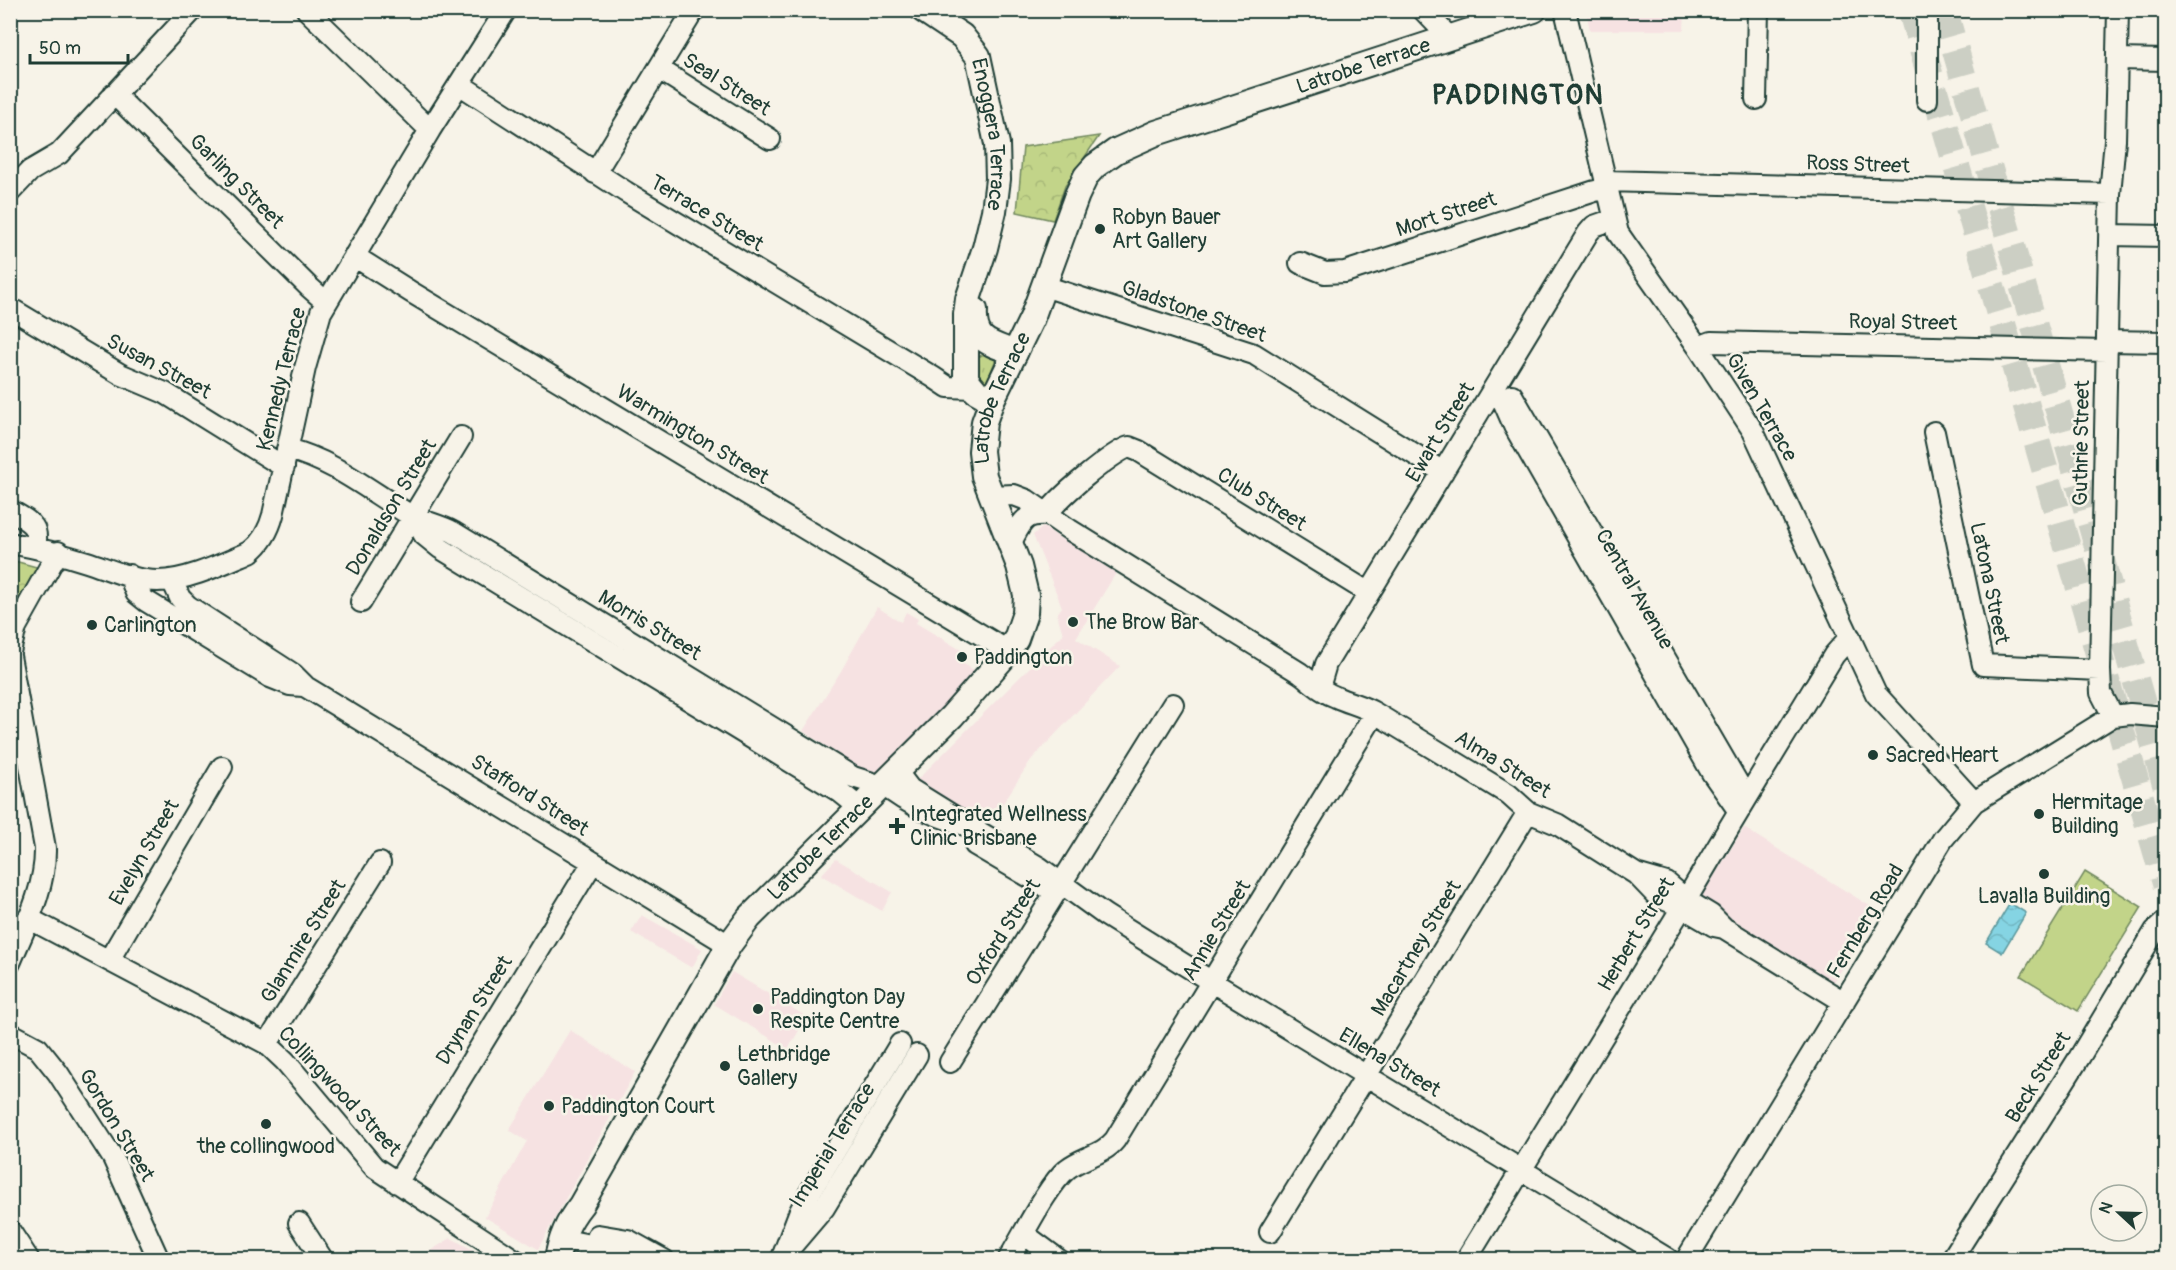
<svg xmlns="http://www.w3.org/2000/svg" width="2176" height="1270" font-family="Pangolin,sans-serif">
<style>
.built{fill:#f6e2e2}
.grass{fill:url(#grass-tufts);stroke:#70885e;stroke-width:1.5}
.park{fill:url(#park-crowns);stroke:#70885e;stroke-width:1.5}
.pitch{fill:#c2d489;stroke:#70885e;stroke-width:1.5}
.water{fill:url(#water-waves);stroke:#5c989d;stroke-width:1.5}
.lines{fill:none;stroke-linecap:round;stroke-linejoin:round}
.highway-tunnel{stroke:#cccfc4;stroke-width:27;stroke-dasharray:27 14;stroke-linecap:butt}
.minor-casing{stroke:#1f3d34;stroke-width:24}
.major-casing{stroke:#1f3d34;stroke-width:28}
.minor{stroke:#f7f3e8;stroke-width:20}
.major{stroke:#f7f3e8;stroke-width:24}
.poi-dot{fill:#1f3d34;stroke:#f7f3e8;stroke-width:2}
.labels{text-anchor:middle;stroke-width:5;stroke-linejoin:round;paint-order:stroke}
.street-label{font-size:21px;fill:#1f3d34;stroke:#f7f3e8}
.poi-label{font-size:21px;fill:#1f3d34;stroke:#f7f3e8;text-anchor:start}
.district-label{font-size:27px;font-weight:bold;letter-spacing:1.5px;fill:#1f3d34;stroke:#f7f3e8}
</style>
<defs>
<pattern id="grass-tufts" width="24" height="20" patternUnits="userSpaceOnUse" patternTransform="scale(1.5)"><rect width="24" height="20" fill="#c2d489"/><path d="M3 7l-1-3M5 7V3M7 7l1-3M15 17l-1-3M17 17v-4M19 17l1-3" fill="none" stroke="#a6b777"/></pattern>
<pattern id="park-crowns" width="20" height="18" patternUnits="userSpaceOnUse" patternTransform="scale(1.5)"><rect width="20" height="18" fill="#c2d489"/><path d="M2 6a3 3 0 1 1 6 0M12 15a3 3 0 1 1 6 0" fill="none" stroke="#a6b777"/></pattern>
<pattern id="water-waves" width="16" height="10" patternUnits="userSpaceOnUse" patternTransform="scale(1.5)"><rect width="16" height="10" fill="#85d4e3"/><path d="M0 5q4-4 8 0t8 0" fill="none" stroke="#72b7c3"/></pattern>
</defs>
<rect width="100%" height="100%" fill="#f7f3e8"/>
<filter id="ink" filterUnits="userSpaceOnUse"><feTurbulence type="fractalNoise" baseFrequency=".0167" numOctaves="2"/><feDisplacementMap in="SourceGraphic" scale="12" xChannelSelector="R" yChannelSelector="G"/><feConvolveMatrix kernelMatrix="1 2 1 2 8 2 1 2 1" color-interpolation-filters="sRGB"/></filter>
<g filter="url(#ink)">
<path class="built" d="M 1586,10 L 1685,11 L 1684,30 L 1590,30 Z
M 1043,527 L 1116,573 L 1076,638 L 1120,666 L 1031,760 L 989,825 L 916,781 L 1063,634 L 1057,614 L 1062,607 L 1033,535 Z
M 877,607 L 901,622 L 906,612 L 918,619 L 916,623 L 966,653 L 961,662 L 975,671 L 876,779 L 803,731 L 841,671 Z
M 1744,828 L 1878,911 L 1834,982 L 1700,899 Z
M 836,859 L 892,892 L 882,911 L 821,875 Z
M 642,915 L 702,949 L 692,968 L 631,932 Z
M 732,972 L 807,1017 L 788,1049 L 714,1004 Z
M 570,1030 L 635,1072 L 538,1249 L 485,1217 L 527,1141 L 509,1130 Z
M 451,1238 L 488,1258 L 417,1259 Z"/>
<path class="grass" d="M 985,353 L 995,356 L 996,359 L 987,382 L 984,385 L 972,374 L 977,358 Z"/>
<path class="park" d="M 1099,136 L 1065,186 L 1053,220 L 1017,212 L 1023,147 Z
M 11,560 L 40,568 L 11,615 Z"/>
<path class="pitch" d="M 2085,872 L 2142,907 L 2078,1011 L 2021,976 Z"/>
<path class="water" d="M 2010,903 L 2026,913 L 2002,953 L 1986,943 Z"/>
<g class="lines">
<path class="highway-tunnel" d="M 1911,10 L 2166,885
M 1944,10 L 2166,786"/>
<g class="minor-casing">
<path id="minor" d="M 307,10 L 430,130
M 1423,10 L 1450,38
M 1565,10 L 1618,233 L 1698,347 L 1753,431 L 1876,694 L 1974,802
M 2117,59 L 2166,60
M 659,69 L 770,139
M 459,84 L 626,192 L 933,377 L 948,387 L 973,388
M 114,94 L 309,287 L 326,302
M 1756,99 L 1758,10
M 1927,100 L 1927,10
M 595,173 L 694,10
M 1605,181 L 2110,194
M 10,192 L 30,171 L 59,154 L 193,10
M 2110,235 L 2166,236
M 354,256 L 411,292 L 1008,651
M 1300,263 L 1325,273 L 1345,272 L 1595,191 L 1607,189
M 1044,286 L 1254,354 L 1443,472
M 10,308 L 120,374 L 165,393 L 284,467
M 2107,341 L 2166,342
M 1698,347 L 1711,342 L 2107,351
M 1494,390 L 1503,401 L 1514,426 L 1712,773 L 1738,810
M 1512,395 L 1746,797
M 1934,432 L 1983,665 L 2100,670
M 287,449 C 333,460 371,492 410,515 C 424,522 440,525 453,532 L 853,777 L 882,786
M 991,496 L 1014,495 L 1027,500 L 1070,530 L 1300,673 C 1312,682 1322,692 1336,697 C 1349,703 1363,706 1375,713 L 1508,794 L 1528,812 L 1557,824 L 1636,874 L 1658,897 L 1680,906 L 1714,926 L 1724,928
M 10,510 C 29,522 40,524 35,548
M 1047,515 C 1054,500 1114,451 1129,447 L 1139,451 L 1369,593
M 414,517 L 424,535 L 440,548 L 840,792 L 860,808
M 10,543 C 37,548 62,554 87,562 C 109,569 134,581 158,581 C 187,581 224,563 250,552 C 263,542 269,530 273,515 L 305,368 L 321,312 L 430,130 L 506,10
M 1010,544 C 1021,525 1022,513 1047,515
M 129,575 L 136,593 L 146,601 L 270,677 L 290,685 L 303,686
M 172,580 L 180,598 L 188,606 L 293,674 L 306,687 L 729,945
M 361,602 L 461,437
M 10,652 L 16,627 L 58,552
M 10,656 L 45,848 C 46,888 25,927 10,963
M 1319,688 L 1326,664 L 1588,233 L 1594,226 L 1614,219
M 2113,716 L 2101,693 L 2100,670 L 2110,194 L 2115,140 L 2118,10
M 884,785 C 910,807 940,817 971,827 L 910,789 L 897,772
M 971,827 L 1039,867 L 1105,915 L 1212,982 L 1668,1259
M 975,845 L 1055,892
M 1636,874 L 1667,883 L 1688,901 L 1711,915 L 1724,928 L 1844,1002
M 28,918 L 267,1044 L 285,1061 L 374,1167 L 515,1260
M 109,960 L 222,767
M 10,1033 L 38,1048 L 58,1073 L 113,1158 L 159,1260
M 267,1044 L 380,863
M 950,1062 L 1173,704
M 397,1183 L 593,862
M 299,1223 L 323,1260
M 10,1231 L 29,1260
M 1270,1232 L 1528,812
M 1024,1234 L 1059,1260
M 598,1235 L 628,1240 L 664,1260
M 562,1238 L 570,1241 L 595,1246 L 625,1260
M 790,1248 L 824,1208 L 917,1055
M 1689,1255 L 1943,839 L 1974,802 L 2113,716 L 2130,714 L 2166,717
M 781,1260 L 799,1213 L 809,1194 L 900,1044
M 1008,1260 C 1023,1236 1047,1186 1067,1169 C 1082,1157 1103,1155 1115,1140 L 1375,713
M 1466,1260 L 1678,914 C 1728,827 1782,741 1834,655 L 1850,637
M 1951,1260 L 2079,1058 L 2155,931 L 2166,921"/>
</g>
<g class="major-casing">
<g id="major">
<path id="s1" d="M 923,10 L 962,36 L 978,56 L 997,144 L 998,179 L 994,211 L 985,248 L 968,299 L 966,314 L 966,379 L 976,391 L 992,400"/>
<path d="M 975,310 C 973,342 990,343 1015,353"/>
<path id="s2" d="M 557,1260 C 560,1239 568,1221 581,1205 L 729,945 L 749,918 L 952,716 L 1002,659 L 1016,639 L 1025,613 L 1026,595 L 1019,566 L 984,476 L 981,451 L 984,422 L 992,400 L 1032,318 L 1077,195 L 1086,176 L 1095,166 L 1116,151 L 1156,133 L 1534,10"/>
</g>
</g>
<use href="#minor" class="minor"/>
<use href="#major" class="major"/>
</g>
</g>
<g class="poi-dot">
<circle cx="1100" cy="229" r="6"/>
<circle cx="1073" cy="622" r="6"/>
<circle cx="92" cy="625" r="6"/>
<circle cx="962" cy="657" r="6"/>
<circle cx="1873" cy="755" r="6"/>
<circle cx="2039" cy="814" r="6"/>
<path d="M894 817h6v6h6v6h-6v6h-6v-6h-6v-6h6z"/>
<circle cx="2044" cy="874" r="6"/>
<circle cx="758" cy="1009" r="6"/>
<circle cx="725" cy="1066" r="6"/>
<circle cx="549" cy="1106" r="6"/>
<circle cx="266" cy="1124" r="6"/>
</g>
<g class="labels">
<g class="street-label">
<text dy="7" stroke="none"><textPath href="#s2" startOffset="1574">Latrobe Terrace</textPath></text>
<text transform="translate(727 84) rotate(32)" y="7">Seal Street</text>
<text dy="7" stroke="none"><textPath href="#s1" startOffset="152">Enoggera Terrace</textPath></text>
<text transform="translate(1858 164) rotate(2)" y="7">Ross Street</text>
<text transform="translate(237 181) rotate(45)" y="7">Garling Street</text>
<text transform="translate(707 213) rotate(31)" y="7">Terrace Street</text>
<text transform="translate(1446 214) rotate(-18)" y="7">Mort Street</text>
<text transform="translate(1194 311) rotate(19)" y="7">Gladstone Street</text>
<text transform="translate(1903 322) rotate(1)" y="7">Royal Street</text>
<text transform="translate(159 366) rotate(28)" y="7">Susan Street</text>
<text transform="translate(281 379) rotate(-76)" y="7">Kennedy Terrace</text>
<text dy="7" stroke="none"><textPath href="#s2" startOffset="1034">Latrobe Terrace</textPath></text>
<text transform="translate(1762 407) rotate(60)" y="7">Given Terrace</text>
<text transform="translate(1440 432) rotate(-59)" y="7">Ewart Street</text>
<text transform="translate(693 434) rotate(31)" y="7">Warmington Street</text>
<text transform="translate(2081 443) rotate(-89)" y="7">Guthrie Street</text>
<text transform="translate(1262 499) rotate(32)" y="7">Club Street</text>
<text transform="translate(391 507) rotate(-59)" y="7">Donaldson Street</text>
<text transform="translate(1990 583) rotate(78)" y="7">Latona Street</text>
<text transform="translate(1635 589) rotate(60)" y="7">Central Avenue</text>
<text transform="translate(650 625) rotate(31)" y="7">Morris Street</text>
<text transform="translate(1503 764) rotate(32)" y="7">Alma Street</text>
<text transform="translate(530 795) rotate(32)" y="7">Stafford Street</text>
<text dy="7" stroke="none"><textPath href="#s2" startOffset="494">Latrobe Terrace</textPath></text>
<text transform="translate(144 852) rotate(-60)" y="7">Evelyn Street</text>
<text transform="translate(1865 921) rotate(-59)" y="7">Fernberg Road</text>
<text transform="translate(1216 930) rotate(-59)" y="7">Annie Street</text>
<text transform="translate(1003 932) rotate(-58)" y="7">Oxford Street</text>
<text transform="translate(1636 934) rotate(-59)" y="7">Herbert Street</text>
<text transform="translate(303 941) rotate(-58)" y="7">Glanmire Street</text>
<text transform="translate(1416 948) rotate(-59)" y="7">Macartney Street</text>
<text transform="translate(474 1010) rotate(-58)" y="7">Drynan Street</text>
<text transform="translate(1390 1062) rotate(31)" y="7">Ellena Street</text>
<text transform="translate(2038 1077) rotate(-58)" y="7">Beck Street</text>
<text transform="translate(340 1091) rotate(47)" y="7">Collingwood Street</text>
<text transform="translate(117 1125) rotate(59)" y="7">Gordon Street</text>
<text transform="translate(832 1145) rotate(-58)" y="7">Imperial Terrace</text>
</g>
<g class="poi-label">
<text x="1112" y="224">Robyn Bauer<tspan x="1112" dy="24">Art Gallery</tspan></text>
<text x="1085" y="629">The Brow Bar</text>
<text x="104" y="632">Carlington</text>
<text x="974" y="664">Paddington</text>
<text x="1885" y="762">Sacred Heart</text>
<text x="2051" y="809">Hermitage<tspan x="2051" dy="24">Building</tspan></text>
<text x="910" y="821">Integrated Wellness<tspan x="910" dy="24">Clinic Brisbane</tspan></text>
<text x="2044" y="903" text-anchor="middle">Lavalla Building</text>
<text x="770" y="1004">Paddington Day<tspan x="770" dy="24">Respite Centre</tspan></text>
<text x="737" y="1061">Lethbridge<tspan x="737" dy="24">Gallery</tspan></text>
<text x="561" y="1113">Paddington Court</text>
<text x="266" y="1153" text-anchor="middle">the collingwood</text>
</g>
<g class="district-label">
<text x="1518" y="104">PADDINGTON</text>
</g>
</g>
<rect width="2176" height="1270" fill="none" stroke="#f7f3e8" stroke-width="36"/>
<rect x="18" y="18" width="2140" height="1234" fill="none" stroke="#1f3d34" stroke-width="2" filter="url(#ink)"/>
<g transform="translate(2119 1213) rotate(292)"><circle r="28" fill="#f7f3e8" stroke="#a1aaa0" stroke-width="1.5"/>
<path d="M0-4.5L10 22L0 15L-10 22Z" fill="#1f3d34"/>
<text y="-9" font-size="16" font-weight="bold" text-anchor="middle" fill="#1f3d34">N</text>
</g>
<path d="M30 54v9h98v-9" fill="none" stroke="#1f3d34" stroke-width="3"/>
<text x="39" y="54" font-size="18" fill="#1f3d34" stroke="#f7f3e8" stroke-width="4.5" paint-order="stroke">50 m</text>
</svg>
